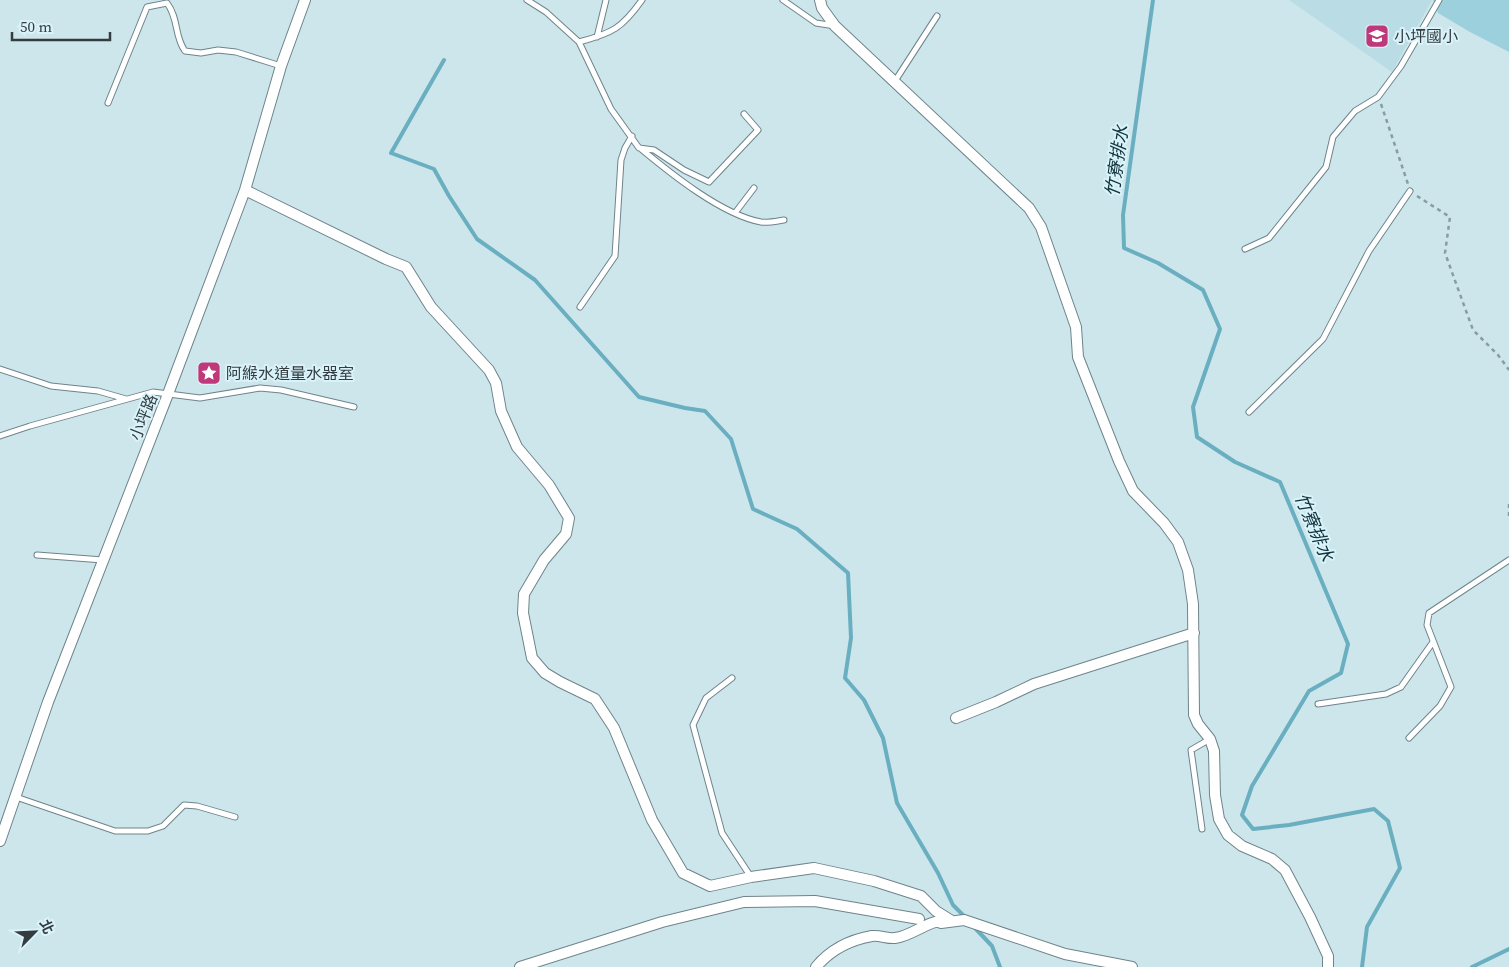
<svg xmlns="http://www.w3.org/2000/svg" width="1509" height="967" font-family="'Source Serif 4','Noto Sans TC',serif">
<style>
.built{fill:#badce5}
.green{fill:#9dd0dd}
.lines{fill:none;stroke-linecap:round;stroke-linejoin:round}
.stream{stroke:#6aafc0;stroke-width:4}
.lane-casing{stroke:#6e848a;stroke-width:7}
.street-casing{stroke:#6e848a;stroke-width:12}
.path{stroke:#899ca0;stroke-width:2.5;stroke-dasharray:4 4;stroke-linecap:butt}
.lane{stroke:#fff;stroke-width:5}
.street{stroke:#fff;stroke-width:10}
.labels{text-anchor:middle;stroke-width:4;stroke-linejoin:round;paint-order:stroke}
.poi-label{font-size:16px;fill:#333d3f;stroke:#daf3fa;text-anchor:start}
.street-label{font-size:16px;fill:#333d3f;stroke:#daf3fa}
.water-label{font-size:18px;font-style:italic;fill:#12343c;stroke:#daf3fa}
</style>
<rect width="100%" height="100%" fill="#cde6ec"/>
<path class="built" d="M 1289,0 L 1432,0 L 1392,72 Z"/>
<path class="green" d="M 1433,0 L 1509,0 L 1509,52 L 1470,32 L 1438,13 Z"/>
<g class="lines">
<path class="stream" d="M 1153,0 L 1123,215 L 1124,248 L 1158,263 L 1203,290 L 1220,329 L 1193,407 L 1197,437 L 1235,462 L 1280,482 L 1348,644 L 1341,673 L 1309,691 L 1252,786 L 1242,815 L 1253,829 L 1289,825 L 1374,809 L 1388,821 L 1400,868 L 1367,927 L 1362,967
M 444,60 L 391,153 L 434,169 L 449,196 L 477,239 L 535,280 L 639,397 L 685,408 L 705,411 L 731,439 L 753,509 L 797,529 L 848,573 L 851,638 L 845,678 L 864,700 L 883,738 L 897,803 L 938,873 L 953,905 L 966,918
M 974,927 L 992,946 L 1000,967
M 1472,967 L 1509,949"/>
<g class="lane-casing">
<path id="lane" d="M 527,0 L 546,12 L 579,42 C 613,33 622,28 642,0
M 783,0 L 816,23 L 835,26
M 597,37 L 606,0
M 579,42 L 611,109 L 639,148 L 654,150 L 684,170 L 709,182 L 758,130 L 744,114
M 895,81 L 937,16
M 108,103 L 147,7 L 167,3 C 179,19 174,36 185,51 L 201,53 L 218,50 L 236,52 L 281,66
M 640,148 C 670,173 722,215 761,222 C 768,223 777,221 784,220
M 735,213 L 754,188
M 1245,249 L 1269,238 L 1326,167 L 1333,137 L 1355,111 L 1378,97 L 1401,66 L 1439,0
M 580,307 L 615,256 L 621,160 L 625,148 L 632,136
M 0,369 L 51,386 L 98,391 L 126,399
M 1249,412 L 1323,339 L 1369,251 L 1410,191
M 0,436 L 30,426 L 153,392 L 200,398 L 260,388 L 281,390 L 354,407
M 37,555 L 103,560
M 732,678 L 706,698 L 693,725 L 722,833 L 751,877
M 1318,704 L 1386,694 L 1401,687 L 1433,642
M 1409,738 L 1440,706 L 1451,687 L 1427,625 L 1429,613 L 1509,560
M 16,797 L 115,831 L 148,831 L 163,826 L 184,805 L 197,806 L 235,817
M 1202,829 L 1191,750 L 1210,739"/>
</g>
<g class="street-casing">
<path id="street" d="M 820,0 L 822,8 L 835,26 L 1029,208 L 1041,227 L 1076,327 L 1078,357 L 1119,461 L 1133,491 L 1164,523 L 1178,542 L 1188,570 L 1193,604 L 1194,715 L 1198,724 L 1210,739 L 1214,751 L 1215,795 L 1219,819 L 1228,835 L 1242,846 L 1272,859 L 1285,870 L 1310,917 L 1328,956 L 1328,967
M 245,190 L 386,259 L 406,267 L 431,307 L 489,370 L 496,383 L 501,411 L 517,447 L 549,485 L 569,518 L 566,534 L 544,560 L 524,594 L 523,613 L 532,658 L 545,673 L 560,682 L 595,699 L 614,728 L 652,820 L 683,873 L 710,886 L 751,877 L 814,868 L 874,881 L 921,896 L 936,911 L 952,921
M 956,718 L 996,702 L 1034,684 L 1194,633
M 0,841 L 48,702 L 168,394 L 245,190 L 281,66 L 305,0
M 941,923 L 964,920 L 1065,954 L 1132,967
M 520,967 L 662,922 L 744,902 L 815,901 L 919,919
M 816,967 C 831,949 849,940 872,936 C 880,935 888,939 895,938 C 913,936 929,919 946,921"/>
</g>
<path class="path" d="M 1381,104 L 1408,184
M 1417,196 L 1450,217 L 1445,253 L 1473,330 L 1498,355 L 1509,370
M 1509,504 L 1509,520"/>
<use href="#lane" class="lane"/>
<use href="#street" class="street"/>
</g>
<defs>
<g id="school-square" transform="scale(1.25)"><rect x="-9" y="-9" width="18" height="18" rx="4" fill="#bf3879" stroke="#daf3fa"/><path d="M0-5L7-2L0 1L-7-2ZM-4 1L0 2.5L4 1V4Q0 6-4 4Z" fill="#fff"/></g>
<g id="sight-square" transform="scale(1.25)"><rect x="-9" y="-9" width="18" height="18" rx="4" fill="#bf3879" stroke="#daf3fa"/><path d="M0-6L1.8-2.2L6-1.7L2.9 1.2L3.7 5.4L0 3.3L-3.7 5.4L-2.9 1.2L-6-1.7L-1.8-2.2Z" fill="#fff"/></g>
</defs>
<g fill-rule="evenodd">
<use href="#school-square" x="1377" y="36"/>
<use href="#sight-square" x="209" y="373"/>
</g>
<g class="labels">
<g class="poi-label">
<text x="1394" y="42">小坪國小</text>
<text x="226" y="379">阿緱水道量水器室</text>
</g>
<g class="street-label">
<text transform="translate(143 417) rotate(-68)" y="6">小坪路</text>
</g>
<g class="water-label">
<text transform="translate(1117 161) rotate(-82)" y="6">竹寮排水</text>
<text transform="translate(1314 527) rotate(67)" y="6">竹寮排水</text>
</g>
</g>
<g transform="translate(35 932) rotate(66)" stroke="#daf3fa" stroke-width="4" paint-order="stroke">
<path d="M0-4L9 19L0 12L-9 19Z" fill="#333d3f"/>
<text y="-8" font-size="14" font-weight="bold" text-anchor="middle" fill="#333d3f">北</text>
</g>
<path d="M12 32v8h98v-8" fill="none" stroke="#333d3f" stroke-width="2.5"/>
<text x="20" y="32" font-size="15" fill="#333d3f" stroke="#daf3fa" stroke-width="4" paint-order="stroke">50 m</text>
</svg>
